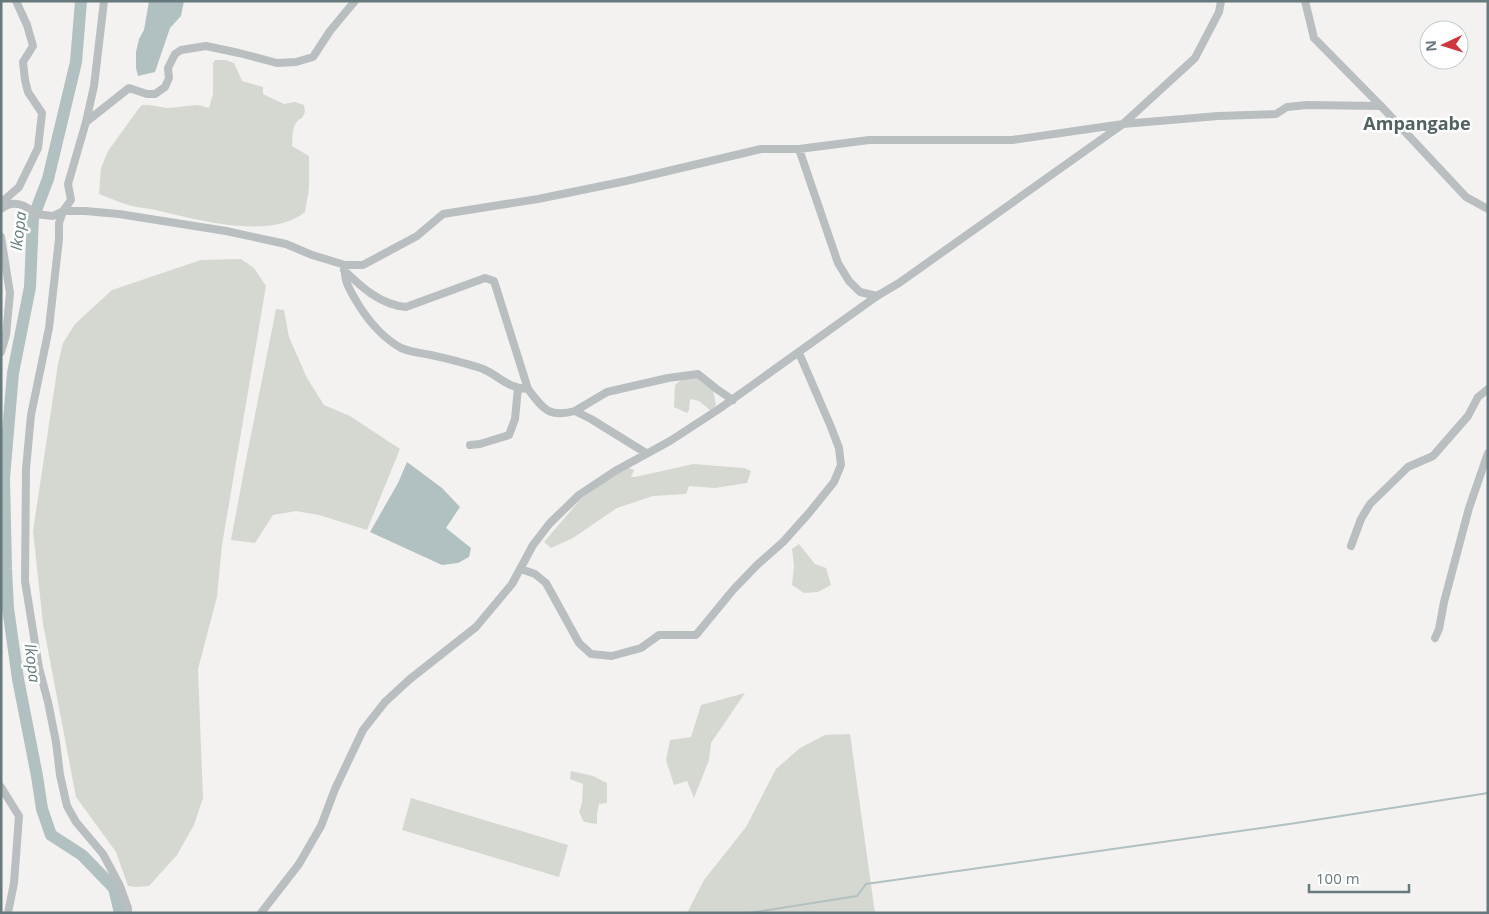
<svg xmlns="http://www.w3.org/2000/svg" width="1489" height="914" font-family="'Open Sans',sans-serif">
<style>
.green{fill:#d5d8d0}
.water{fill:#b1c0c0}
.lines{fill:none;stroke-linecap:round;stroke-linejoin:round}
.stream{stroke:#b1c0c0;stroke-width:2}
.river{stroke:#b1c0c0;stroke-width:12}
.minor{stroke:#b9bec0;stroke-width:8}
.labels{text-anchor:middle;stroke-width:5;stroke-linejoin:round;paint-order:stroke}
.water-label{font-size:16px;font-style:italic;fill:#627b7b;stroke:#fff}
.quarter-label{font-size:18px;font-weight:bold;fill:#536163;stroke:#fff}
</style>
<rect width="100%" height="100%" fill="#f3f2f0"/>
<path class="green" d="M 215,60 L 226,60 L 234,63 L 242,81 L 263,87 L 263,94 L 284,104 L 295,102 L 304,105 L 305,112 L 302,118 C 291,123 293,135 292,146 L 309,156 L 309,189 L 305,212 C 270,241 195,219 155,210 C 147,208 140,208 132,206 C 121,203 110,198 99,194 L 101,168 L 108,151 L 139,108 L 142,105 L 149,105 L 167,108 L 198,105 L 209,108 L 213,94 L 213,63 Z
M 241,259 L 254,268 L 266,286 L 222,545 L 217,597 L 198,669 L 203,798 L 194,825 L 177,855 L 149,886 L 135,887 L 128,886 L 116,852 L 76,797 L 43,624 L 33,531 L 58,364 L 63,343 L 75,324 L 112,290 L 201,260 Z
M 276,309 L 284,310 L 289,337 L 307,378 L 324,405 L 350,416 L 400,449 L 367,530 L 319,515 L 296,511 L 273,515 L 255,543 L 231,540 L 245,465 Z
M 683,378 L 698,378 L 713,389 L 716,405 L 711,411 L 699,401 L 690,399 L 689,410 L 687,413 L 674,407 L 675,385 Z
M 693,464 L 744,468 L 751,471 L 747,483 L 715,488 L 689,486 L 686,494 L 653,496 L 617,508 L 573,538 L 551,548 L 544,542 L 580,500 L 597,487 L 627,467 L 634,470 L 631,477 L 635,477 Z
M 799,544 L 815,564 L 826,568 L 831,585 L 818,592 L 804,593 L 792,585 L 794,566 L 792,549 Z
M 745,693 L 711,743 L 709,760 L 694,798 L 687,781 L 674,785 L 666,760 L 670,740 L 691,737 L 701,705 Z
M 850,734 L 875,913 L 687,913 L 704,880 L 746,827 L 776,769 L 800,748 L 825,735 Z
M 571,771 L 593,776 L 607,783 L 607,803 L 599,804 L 597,814 L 597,824 L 584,822 L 579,812 L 582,803 L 583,784 L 570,779 Z
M 411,798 L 568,845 L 559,877 L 402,830 Z"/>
<path class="water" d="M 149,1 L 184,1 L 181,16 L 170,28 L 155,72 L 138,76 L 136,68 L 136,52 L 139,39 L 144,30 Z
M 407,462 L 442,488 L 460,507 L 446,528 L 471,548 L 469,557 L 458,563 L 442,565 L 370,532 L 398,483 Z"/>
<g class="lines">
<path class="stream" d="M 750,913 L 857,896 L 866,884 L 1296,823 L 1488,793"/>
<path class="river" d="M 81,1 L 76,62 L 48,179 L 33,218 L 30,287 L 13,373 L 4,478 L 6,569 L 8,608 L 18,679 L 37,776 L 42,809 L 51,835 L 82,855 L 114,888 L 120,913"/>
<path class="minor" d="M 104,1 L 94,86 L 86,122 L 68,184 L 71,200 L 63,211 L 59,223 L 59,239 L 49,328 L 31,415 L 26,469 L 25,581 L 39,668 L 48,702 L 56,742 L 60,775 L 67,806 L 76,822 L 103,854 L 120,886 L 128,908 L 128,913
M 1305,1 L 1314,38 L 1381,106 L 1466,197 L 1488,209
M 86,122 L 129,88 L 147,94 L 155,94 L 165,87 L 169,78 L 168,68 L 175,54 L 181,50 L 206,46 L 239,53 L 277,63 L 296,62 L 313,57 L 330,31 L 355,1
M 799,149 L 838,263 L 849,281 L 860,292 L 877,296
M 1,203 L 19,187 L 38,148 L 42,113 L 28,92 L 25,80 L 23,62 L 33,46 L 27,25 L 16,1
M 1,209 C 13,199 26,205 35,214 L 53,216 L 63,211 L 85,211 L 119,214 L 226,231 L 286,244 L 312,255 L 345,265 L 363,265 L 417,236 L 443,214 L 538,199 L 626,181 L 761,149 L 799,149 L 869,140 L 1012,140 L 1123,124 L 1195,58 L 1219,12 L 1221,1
M 1,237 L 10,293 L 6,335 L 1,352
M 345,265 C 343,281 350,290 358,304 C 368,320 383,338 401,348 C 410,352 421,353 431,355 C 448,359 466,363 483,369 C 501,377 507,388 528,389 C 543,409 549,418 575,411 L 591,419 L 646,453
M 344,270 C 361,287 381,305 406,307 L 485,278 L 494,281 L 528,389
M 575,411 L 607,392 L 668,378 L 698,374 L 718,390 L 733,400
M 470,445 L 480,444 L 509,435 L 515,419 L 518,388
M 1351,546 L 1361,519 L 1370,504 L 1408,467 L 1433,456 L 1468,416 L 1478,397 L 1488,389
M 521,569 L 535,574 L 546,583 L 579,643 L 591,654 L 612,656 L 641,648 L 659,635 L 696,635 L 733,590 L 757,565 L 783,542 L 809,513 L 834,482 L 841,465 L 839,448 L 831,427 L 799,353
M 1435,638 L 1439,629 L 1444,602 L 1469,508 L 1488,453
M 1,787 L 19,816 L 14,883 L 8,913
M 261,913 L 299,864 L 321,826 L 335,789 L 363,730 L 385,702 L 410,679 L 476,627 L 512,584 L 533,545 L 550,523 L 579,495 L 615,471 L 670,441 L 719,409 L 877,296 L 899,283 L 1123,124 L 1218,116 L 1276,114 L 1287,107 L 1307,105 L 1381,106"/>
</g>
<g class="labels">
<g class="water-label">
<text transform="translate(18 231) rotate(-83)" y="6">Ikopa</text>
<text transform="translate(33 663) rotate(83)" y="6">Ikopa</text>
</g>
<g class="quarter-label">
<text x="1417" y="130">Ampangabe</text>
</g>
</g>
<rect width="1489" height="914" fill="none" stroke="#66797d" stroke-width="5"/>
<g transform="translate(1444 45) rotate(266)"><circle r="24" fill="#ffffff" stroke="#c2c9cb"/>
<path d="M0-4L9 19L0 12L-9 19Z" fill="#cc383e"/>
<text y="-8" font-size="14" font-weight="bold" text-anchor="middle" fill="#66797d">N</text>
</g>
<path d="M1309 884v8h100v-8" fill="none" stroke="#66797d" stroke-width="2.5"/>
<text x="1316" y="884" font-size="15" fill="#66797d" stroke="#ffffff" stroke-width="4" paint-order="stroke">100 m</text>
</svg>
